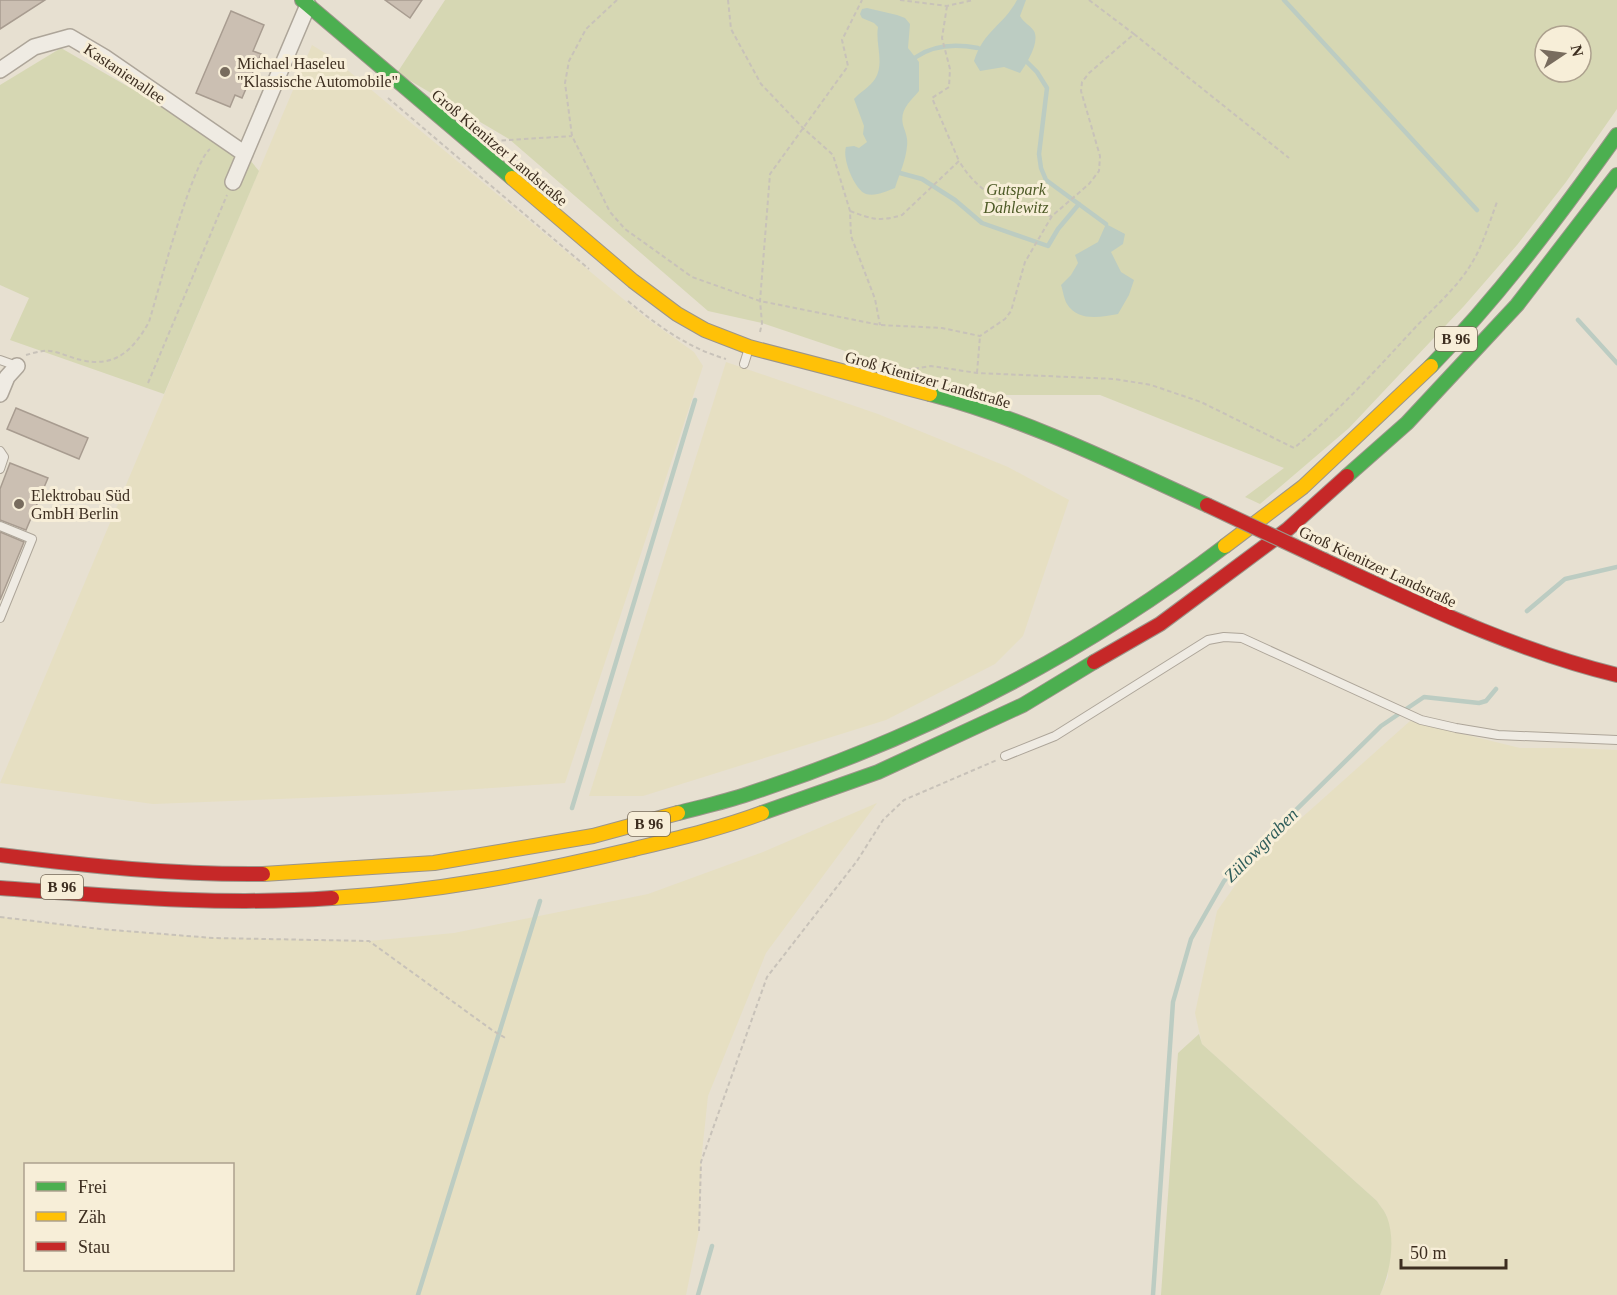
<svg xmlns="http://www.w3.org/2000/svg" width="1617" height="1295" font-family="Georgia,serif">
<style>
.farmland{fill:#e6dfc2;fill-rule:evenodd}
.green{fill:#d6d7b3;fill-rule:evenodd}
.water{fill:#bcccc2}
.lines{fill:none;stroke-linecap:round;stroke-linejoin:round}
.stream{stroke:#bcccc2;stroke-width:4.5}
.building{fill:#cbbfb2;stroke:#a89c90;stroke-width:1.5}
.lane-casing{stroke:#ada599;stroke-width:10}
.street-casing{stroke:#ada599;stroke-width:18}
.fast-casing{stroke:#9c958a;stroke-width:16}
.slow-casing{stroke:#9c958a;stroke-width:16}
.jam-casing{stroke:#9c958a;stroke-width:16}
.path{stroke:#c8c2b9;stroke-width:2;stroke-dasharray:4.5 3;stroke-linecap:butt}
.lane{stroke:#efebe3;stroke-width:8}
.street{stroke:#efebe3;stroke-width:15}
.fast{stroke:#4caf50;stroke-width:14}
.slow{stroke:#ffc107;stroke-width:14}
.jam{stroke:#c62828;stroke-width:14}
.jam-bridge-casing{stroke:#9c958a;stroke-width:16;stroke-linecap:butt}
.jam-bridge{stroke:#c62828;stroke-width:14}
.poi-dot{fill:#786c5e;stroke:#f7eed8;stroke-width:2}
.labels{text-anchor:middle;stroke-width:6;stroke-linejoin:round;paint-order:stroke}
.shield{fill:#f7eed8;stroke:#756857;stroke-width:1.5}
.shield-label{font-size:15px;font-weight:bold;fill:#3d2e20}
.poi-label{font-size:16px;fill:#3d2e20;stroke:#f7eed8;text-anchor:start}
.street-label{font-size:16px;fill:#3d2e20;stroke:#f7eed8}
.park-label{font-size:16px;font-style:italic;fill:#4d5a26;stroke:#f7eed8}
.water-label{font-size:18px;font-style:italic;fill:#2f5d5a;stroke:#f7eed8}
</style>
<rect width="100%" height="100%" fill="#e7e0d1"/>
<path class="farmland" d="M 312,45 L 333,58 L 646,318 L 694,352 L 703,366 L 565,783 L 403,794 L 153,804 L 0,783 Z
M 726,362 L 878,414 L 1008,467 L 1069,500 L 1023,636 L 995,664 L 886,720 L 643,796 L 589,796 Z
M 1410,721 L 1520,748 L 1569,748 L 1617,750 L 1617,1295 L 1380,1295 L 1388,1277 L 1387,1216 L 1377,1201 L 1202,1044 L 1195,1013 L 1217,911 L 1251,863 Z
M 877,803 L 766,953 L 708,1096 L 701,1162 L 699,1231 L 686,1295 L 0,1295 L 0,917 L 100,929 L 213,938 L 369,941 L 454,933 L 648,894 L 763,852 ZM 232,1164 L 232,1270 L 26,1270 L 26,1164 Z"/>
<path class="green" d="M 445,0 L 1617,0 L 1617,109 L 1566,182 L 1517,245 L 1464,306 L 1349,428 L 1260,504 L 1245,497 L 1284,468 L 1100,395 L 976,395 L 762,323 L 708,311 L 509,139 L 397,73 ZM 1545,36 L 1581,36 L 1581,72 L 1545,72 Z
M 61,48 L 245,154 L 259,171 L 164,394 L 10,340 L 29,298 L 0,285 L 0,85 Z
M 1199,1034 L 1202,1044 L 1377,1201 C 1380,1206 1385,1211 1387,1217 C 1396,1241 1390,1273 1380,1295 L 1161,1295 L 1178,1053 Z"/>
<path class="water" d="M 1017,0 L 1026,0 L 1020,16 C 1024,23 1030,25 1034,31 C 1040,42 1027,63 1020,73 L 1004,67 L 980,71 L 974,61 C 984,30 1003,26 1017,0 Z
M 867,8 L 897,15 L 905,18 L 910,24 L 908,48 L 919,62 L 919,91 C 909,103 898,111 904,128 C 906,134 908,139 907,146 C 906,160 899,175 895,188 C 887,191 875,197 866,194 C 854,189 842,158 846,147 L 854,146 L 859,148 L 867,142 L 863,134 L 864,126 L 854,99 C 860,92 870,87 875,79 C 885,63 875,44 878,27 L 874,23 L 862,18 L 860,14 L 862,9 Z
M 1106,224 L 1125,234 L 1123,244 L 1111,252 L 1121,272 L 1134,280 L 1129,295 L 1118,314 C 1101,317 1078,322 1067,304 C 1064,299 1063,291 1061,285 L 1071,275 L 1078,263 L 1075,255 L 1098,242 Z"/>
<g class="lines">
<path class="stream" d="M 1284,0 L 1477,210
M 916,57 C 935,44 957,44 978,48
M 1027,62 L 1037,72 L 1047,88 L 1039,154 L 1041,168 L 1046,180 L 1106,224
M 900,173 L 922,179 L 955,200 L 982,223 L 1048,246 L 1058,229 L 1079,204
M 1578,320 L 1617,363
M 1527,611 L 1565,579 L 1617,567
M 572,808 L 695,400
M 418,1295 L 540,901
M 698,1295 L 712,1246
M 1153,1295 L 1173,1002 L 1191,939 L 1224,881 L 1381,726 L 1424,697 L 1479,703 L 1486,701 L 1496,689"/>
</g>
<path class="building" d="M 0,0 L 45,0 L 0,29 Z
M 385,0 L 422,0 L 410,18 Z
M 231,11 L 264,25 L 253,51 L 261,54 L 242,98 L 235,95 L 230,107 L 196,93 Z
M 16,408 L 88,438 L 79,459 L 7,429 Z
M 10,463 L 48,478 L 26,530 L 0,520 L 0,489 Z
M 0,532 L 24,542 L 0,600 Z"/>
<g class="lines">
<g class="lane-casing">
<path id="lane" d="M 0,360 L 17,366
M 744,364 L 749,348
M 0,451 L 4,457 L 0,469
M 0,526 L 32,539 L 0,618
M 1005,756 L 1055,736 L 1208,640 L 1224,637 L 1242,638 L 1421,720 L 1456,728 L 1498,735 L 1617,740"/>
</g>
<g class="street-casing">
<path id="street" d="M 0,70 L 34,47 L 70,37 L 104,57 L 245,154
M 233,182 L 308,5
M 0,394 L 7,377 L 17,366"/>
</g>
<g class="fast-casing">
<path id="fast" d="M 302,0 L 512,178
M 1431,366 C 1500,295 1559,216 1617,135
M 930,394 C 1026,419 1117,464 1207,505
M 1347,476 L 1407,423 L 1517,305 L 1617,175
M 678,813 C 701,807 725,802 748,794 C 919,738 1082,655 1225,546
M 762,813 L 878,772 L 1023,705 L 1094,662"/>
</g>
<g class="slow-casing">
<path id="slow" d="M 512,178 L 633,281 L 677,314 L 705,330 L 749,347 L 930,394
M 1225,546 L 1303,487 L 1431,366
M 263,874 L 434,863 L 593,836 L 678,813
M 332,898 C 435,892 530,874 630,850 C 675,839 719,829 762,813"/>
</g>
<g class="jam-casing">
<path id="jam" d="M 1324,560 C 1420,604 1514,650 1617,675
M 1094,662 L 1160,624 L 1288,529 L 1347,476
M 0,855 C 88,866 175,875 263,874
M 0,888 C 111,896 221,906 332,898"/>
</g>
<path class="path" d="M 617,0 L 586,29 L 569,61 L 565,83 L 572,136 L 610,212 L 625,229 L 692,277 L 760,301 L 880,325 L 942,328 L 980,336 L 1005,319 L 1011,311 L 1025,262 L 1052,216 L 1089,184 L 1099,171 L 1100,156 L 1081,91 L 1082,82 L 1089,73 L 1134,34 L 1289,158
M 728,0 L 731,29 L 761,84 L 803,128 L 833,155 L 850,211 L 851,236 L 875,299 L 880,325
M 900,0 L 947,6 L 973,0
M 1089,0 L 1134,34
M 947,6 L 942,38 L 950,69 L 949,87 L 932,98 L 959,161
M 388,98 L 589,269
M 494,141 L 572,136
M 850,211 C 871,219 880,222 902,215 L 959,161 C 982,199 1010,205 1051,216
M 628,301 C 658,326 688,348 726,359
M 760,332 L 762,323 L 760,301 L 770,174 L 848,66 L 842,40 L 862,0
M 26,355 C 33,353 43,350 50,351 C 60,352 71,358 81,360 C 116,368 133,350 149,322 C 158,292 192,163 210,149
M 907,370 L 931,366 L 977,373 L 1115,379 L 1151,385 L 1201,402 L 1294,448 C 1337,413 1374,372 1412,331 C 1431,310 1455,290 1470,266 C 1483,246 1489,223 1497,202
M 977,373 L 980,336
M 148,383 L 227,195
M 0,917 L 100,929 L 213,938 L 369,941 L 492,1030 L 507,1039
M 699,1231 L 701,1162 L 767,977 L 857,861 L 883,820 L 904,800 L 997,760"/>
<use href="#lane" class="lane"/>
<use href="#street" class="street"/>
<use href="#fast" class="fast"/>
<use href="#slow" class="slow"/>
<use href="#jam" class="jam"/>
<g class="jam-bridge-casing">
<path id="jam-bridge" d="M 1207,505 L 1324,560"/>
</g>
<use href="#jam-bridge" class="jam-bridge"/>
</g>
<g class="poi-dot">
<circle cx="225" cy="72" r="6"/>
<circle cx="19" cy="504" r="6"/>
</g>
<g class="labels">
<g class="shield">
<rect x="1435" y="327" width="42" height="24" rx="4.5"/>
<rect x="628" y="812" width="42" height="24" rx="4.5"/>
<rect x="41" y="875" width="42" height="24" rx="4.5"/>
</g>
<g class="shield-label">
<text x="1456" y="344">B 96</text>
<text x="649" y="829">B 96</text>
<text x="62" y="892">B 96</text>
</g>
<g class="poi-label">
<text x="237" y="69">Michael Haseleu<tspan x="237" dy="18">"Klassische Automobile"</tspan></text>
<text x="31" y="501">Elektrobau Süd<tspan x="31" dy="18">GmbH Berlin</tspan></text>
</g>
<g class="street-label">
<text transform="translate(125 73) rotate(34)" y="6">Kastanienallee</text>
<text transform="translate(500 147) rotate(40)" y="6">Groß Kienitzer Landstraße</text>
<text transform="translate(928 379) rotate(16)" y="6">Groß Kienitzer Landstraße</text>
<text transform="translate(1378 566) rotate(25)" y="6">Groß Kienitzer Landstraße</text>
</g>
<g class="park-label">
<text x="1016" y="195">Gutspark<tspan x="1016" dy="18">Dahlewitz</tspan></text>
</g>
<g class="water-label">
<text transform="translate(1261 845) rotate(-45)" y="6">Zülowgraben</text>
</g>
</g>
<rect x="24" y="1163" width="210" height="108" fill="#f7eed8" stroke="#ada18e" stroke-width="1.5"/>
<rect x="36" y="1182" width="30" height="9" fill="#4caf50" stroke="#ada18e" stroke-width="1.5"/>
<text x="78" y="1193" font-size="18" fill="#3d2e20">Frei</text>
<rect x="36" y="1212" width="30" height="9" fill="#ffc107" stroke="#ada18e" stroke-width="1.5"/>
<text x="78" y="1223" font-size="18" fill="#3d2e20">Zäh</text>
<rect x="36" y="1242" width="30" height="9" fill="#c62828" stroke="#ada18e" stroke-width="1.5"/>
<text x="78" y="1253" font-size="18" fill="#3d2e20">Stau</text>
<g transform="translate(1563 54) rotate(77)"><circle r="28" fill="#f7eed8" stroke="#ada18e" stroke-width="1.5"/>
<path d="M0-4.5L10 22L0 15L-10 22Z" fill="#786c5e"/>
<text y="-9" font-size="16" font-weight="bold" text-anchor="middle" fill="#3d2e20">N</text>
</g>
<path d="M1401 1259v9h105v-9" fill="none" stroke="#3d2e20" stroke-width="3"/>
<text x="1410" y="1259" font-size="18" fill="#3d2e20" stroke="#f7eed8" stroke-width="4.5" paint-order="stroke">50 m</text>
</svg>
